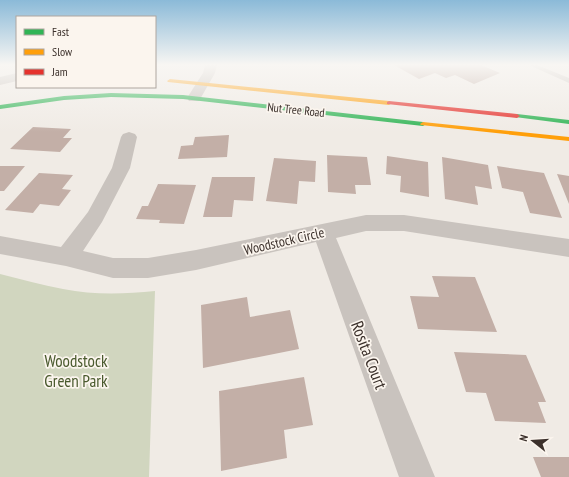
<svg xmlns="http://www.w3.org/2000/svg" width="569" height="477" font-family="'PT Sans Narrow',sans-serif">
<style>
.green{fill:#d1d6bf}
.building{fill:#c3afa7}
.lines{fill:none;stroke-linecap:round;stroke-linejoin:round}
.lane{fill:#c9c3be;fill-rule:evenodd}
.street{fill:#c9c3be;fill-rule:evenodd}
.fast{fill:#30b455;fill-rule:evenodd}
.slow{fill:#ff9f0a;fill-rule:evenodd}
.jam{fill:#e5322d;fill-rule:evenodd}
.labels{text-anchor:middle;stroke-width:3.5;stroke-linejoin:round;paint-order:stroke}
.far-street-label{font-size:12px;fill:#3b302b;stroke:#fbf5ee}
.street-label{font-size:14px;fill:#3b302b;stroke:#fbf5ee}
.near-street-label{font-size:17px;fill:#3b302b;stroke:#fbf5ee}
.near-park-label{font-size:17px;fill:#4a5a2e;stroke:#fbf5ee}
</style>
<rect width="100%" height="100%" fill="#f0ebe5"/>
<path class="green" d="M 0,274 C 21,279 42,285 63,289 C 93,295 124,294 155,291 L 149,477 L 0,477 Z"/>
<path class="building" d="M 394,65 L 481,65 L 500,73 L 474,84 L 455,75 L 446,78 L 435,73 L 419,79 Z
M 33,127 L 71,129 L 63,138 L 72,138 L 60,152 L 10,149 Z
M 229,135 L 227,157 L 178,159 L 181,146 L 193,145 L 195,137 Z
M 327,155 L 367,157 L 371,185 L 355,185 L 356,194 L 328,192 Z
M 387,156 L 428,162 L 429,197 L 400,192 L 401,176 L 386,174 Z
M 442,157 L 488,165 L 492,189 L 475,186 L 478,205 L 445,199 Z
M 274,158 L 316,161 L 315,182 L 299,181 L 297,204 L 266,201 Z
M 0,166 L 25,166 L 4,191 L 0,191 Z
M 497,166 L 544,173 L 562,218 L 530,213 L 523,192 L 502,188 Z
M 39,173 L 73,175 L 62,189 L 71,190 L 59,206 L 40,204 L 33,213 L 5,210 Z
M 557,174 L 569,176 L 569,204 Z
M 212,177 L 255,177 L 253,201 L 234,200 L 232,217 L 203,217 Z
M 158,184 L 196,185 L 184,224 L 159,223 L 160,220 L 136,219 L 142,206 L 148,206 Z
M 432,276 L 475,277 L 497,332 L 418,329 L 410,296 L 439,297 Z
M 247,297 L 250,317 L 290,310 L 299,349 L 203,368 L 201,305 Z
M 454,352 L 526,355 L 546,402 L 538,402 L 546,423 L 495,421 L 486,393 L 466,392 Z
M 304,377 L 313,425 L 284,430 L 287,458 L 221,471 L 219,391 Z
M 533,457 L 569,457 L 569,477 L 541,477 Z"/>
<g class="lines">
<path class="lane" d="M 529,65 L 537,65 L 569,78 L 569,83 Z"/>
<path class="street" d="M 205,65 L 217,65 L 215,73 L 199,101 L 189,101 L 187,98 L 203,73 Z
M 17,73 L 17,81 L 0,85 L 0,77 Z
M 129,132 L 135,134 L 137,137 L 130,168 L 102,222 L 83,251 L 113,258 L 148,258 L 196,250 L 366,215 L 404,215 L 569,239 L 569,257 L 404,231 L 366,231 L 336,238 L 435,477 L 399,477 L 316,242 L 196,270 L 148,278 L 113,278 L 66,266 L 0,254 L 0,236 L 61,247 L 88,212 L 112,168 L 121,137 L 123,134 Z"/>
<path class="fast" d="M 111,93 L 183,95 L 423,122 L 426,124 L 423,126 L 183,99 L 111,97 L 64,100 L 0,109 L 0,105 L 64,96 Z
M 517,114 L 569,120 L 569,124 L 515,117 L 515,115 Z"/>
<path class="slow" d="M 170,79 L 389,101 L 392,103 L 389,105 L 168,82 L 167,81 Z
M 423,122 L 569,137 L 569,141 L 421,125 L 420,124 Z"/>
<path class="jam" d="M 389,101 L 517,114 L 520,116 L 517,118 L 387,104 L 387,102 Z"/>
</g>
<linearGradient id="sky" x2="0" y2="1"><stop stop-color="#8bbad8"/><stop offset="0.49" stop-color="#f8f6f3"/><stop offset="1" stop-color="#f8f6f3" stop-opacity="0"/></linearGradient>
<rect width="569" height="132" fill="url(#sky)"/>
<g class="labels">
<g class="far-street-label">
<text transform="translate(296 110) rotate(6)" y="4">Nut Tree Road</text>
</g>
<g class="street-label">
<text transform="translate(284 241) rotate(-13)" y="5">Woodstock Circle</text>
</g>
<g class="near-street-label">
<text transform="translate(369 355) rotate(69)" y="6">Rosita Court</text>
</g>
<g class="near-park-label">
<text x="76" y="367">Woodstock<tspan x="76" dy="20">Green Park</tspan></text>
</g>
</g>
<rect x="16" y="16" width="140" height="72" fill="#fbf5ee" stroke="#aea6a0"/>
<rect x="24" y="29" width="20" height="6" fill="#30b455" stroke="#aea6a0"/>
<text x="52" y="36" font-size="12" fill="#3b302b">Fast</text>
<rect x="24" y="49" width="20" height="6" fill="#ff9f0a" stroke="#aea6a0"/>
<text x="52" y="56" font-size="12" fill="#3b302b">Slow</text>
<rect x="24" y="69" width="20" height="6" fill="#e5322d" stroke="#aea6a0"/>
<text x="52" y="76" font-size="12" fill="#3b302b">Jam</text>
<g transform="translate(533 441) rotate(287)" stroke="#fbf5ee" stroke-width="3" paint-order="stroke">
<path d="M0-3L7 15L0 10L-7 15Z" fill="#3b302b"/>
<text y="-6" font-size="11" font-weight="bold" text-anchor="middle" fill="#3b302b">N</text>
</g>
</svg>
